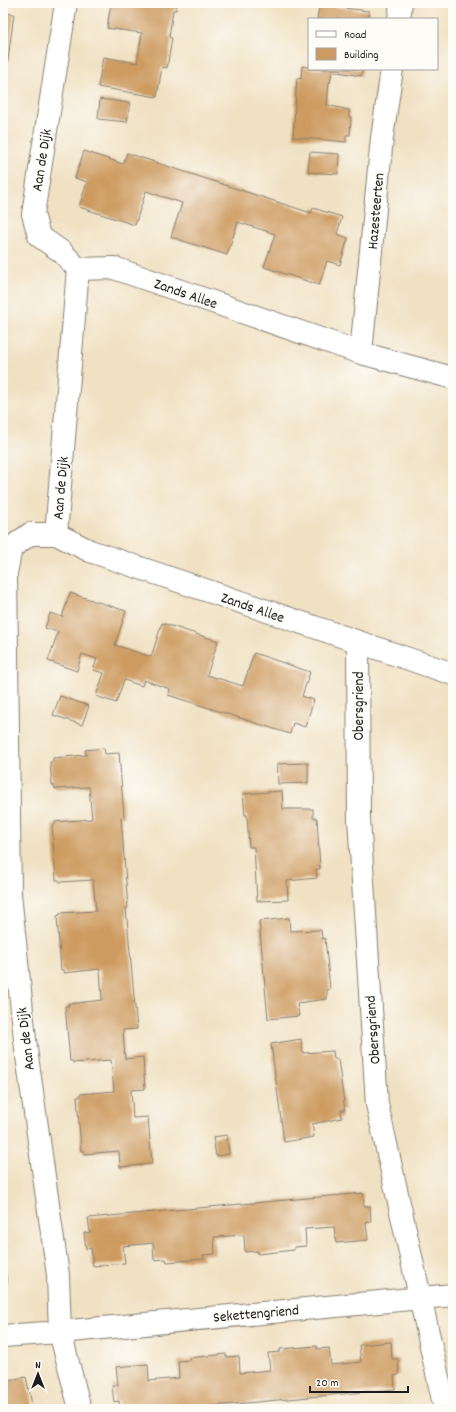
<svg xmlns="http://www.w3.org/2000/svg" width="456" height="1412" font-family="Dekko,sans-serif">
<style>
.building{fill:#cd9b61}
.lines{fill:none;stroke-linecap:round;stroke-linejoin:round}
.minor-casing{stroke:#867e70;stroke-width:24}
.minor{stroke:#fff;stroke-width:22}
.labels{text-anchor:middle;stroke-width:3.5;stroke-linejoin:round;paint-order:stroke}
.street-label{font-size:15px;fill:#1c1c1c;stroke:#fdfcf7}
</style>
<rect width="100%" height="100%" fill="#fdfcf7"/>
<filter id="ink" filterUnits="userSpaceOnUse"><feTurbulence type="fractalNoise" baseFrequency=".025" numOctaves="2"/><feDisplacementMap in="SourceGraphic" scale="8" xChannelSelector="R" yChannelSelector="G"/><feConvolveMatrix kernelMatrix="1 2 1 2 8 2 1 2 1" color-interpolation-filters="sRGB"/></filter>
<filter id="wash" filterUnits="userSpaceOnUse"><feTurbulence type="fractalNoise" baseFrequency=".012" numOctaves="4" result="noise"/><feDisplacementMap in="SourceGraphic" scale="16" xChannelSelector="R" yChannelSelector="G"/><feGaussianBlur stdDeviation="0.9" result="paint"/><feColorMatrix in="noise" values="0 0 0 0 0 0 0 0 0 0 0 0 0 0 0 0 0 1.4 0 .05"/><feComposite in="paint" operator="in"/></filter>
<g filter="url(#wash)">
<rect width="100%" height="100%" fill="#f0e1c3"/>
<g id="blocks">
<path class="building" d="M 111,3 L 177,3 L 176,10 L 173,10 L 169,37 L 172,38 L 167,68 L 162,67 L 157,97 L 98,87 L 103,57 L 137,63 L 142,33 L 107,28 Z
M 304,3 L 336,3 L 335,7 L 369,11 L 369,19 L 317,19 L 319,7 Z
M 3,13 L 14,14 L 4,90 L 3,90 Z
M 302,66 L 309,67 L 309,69 L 363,69 L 361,76 L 332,71 L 330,83 L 329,82 L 327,105 L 349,110 L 349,117 L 351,117 L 350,135 L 346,135 L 346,142 L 293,137 L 297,78 L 301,79 Z
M 100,99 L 130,103 L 127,122 L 98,119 Z
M 84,151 L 123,164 L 127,153 L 311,213 L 313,208 L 342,217 L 337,234 L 348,238 L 340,265 L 327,261 L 319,285 L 264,267 L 275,234 L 238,222 L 227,255 L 171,237 L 182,203 L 146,191 L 135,225 L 79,207 L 87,182 L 75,178 Z
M 310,152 L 339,154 L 338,174 L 308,172 Z
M 70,593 L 126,611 L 115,645 L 151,657 L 162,623 L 218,641 L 207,675 L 243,686 L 254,653 L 310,672 L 302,696 L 314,700 L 305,727 L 293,723 L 290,734 L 168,695 L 170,689 L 144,680 L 142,686 L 124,680 L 116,703 L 96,696 L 104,673 L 93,670 L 97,659 L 82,654 L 77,671 L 48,661 L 58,632 L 45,628 L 50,613 L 62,617 Z
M 60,696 L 89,706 L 82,725 L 53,715 Z
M 104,748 L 105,754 L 119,753 L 124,817 L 121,818 L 128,908 L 126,908 L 137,1029 L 123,1030 L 125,1059 L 143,1057 L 145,1089 L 131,1090 L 133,1118 L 148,1117 L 152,1164 L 120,1167 L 119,1151 L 84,1154 L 84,1151 L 81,1151 L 77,1097 L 80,1097 L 80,1094 L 114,1091 L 111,1060 L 73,1063 L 73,1061 L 70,1061 L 65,1006 L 69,1006 L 68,1004 L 102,1000 L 100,969 L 64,973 L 64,970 L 61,970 L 57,916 L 60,915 L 60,913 L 96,911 L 93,880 L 60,882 L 59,880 L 56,880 L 52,825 L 55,825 L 55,822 L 92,819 L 89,787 L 55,789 L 54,785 L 52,785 L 50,762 L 53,762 L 53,758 L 86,755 L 85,750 Z
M 308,763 L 308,783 L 278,784 L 277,764 Z
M 282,791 L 283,809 L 313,809 L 313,818 L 317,818 L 320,869 L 316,869 L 317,878 L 287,881 L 288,900 L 257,901 L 254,847 L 249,847 L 247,815 L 245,815 L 243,794 Z
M 289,918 L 290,931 L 321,930 L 322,939 L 325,938 L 330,989 L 327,990 L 327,999 L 297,1003 L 299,1016 L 268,1019 L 259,921 Z
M 301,1039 L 303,1053 L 333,1051 L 334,1059 L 338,1059 L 345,1110 L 341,1110 L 342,1118 L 312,1124 L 314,1137 L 284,1142 L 271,1044 Z
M 227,1135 L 229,1154 L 216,1156 L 213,1137 Z
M 363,1193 L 364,1206 L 370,1206 L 371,1222 L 366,1223 L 368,1240 L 336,1243 L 334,1227 L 305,1229 L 306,1246 L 294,1247 L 294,1250 L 258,1254 L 257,1251 L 245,1252 L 244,1235 L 214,1237 L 215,1254 L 203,1255 L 204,1259 L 167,1262 L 166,1259 L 154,1260 L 153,1243 L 123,1246 L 125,1263 L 93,1266 L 91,1248 L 86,1249 L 84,1233 L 90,1232 L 88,1218 Z
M 3,1258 L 7,1282 L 3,1282 Z
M 391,1342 L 392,1359 L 398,1359 L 399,1375 L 394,1376 L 395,1389 L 182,1409 L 120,1409 L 119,1401 L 114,1402 L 112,1385 L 118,1385 L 116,1367 L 148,1364 L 149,1381 L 179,1378 L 178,1361 L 190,1360 L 189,1358 L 226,1354 L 226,1357 L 239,1356 L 240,1373 L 270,1370 L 268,1353 L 280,1352 L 280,1349 L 317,1346 L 317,1349 L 329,1348 L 331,1365 L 361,1362 L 359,1345 Z
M 26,1377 L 33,1409 L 3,1409 L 3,1381 Z"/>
</g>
</g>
<g filter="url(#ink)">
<use href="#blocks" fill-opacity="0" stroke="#867e70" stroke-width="1"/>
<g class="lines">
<g class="minor-casing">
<path id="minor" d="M 66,3 L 33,214 L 39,236 L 62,252 L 78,269 L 56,534 L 30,534 L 11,548 L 6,573 L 10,894 L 26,1049 L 58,1275 L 60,1332 L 80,1409
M 399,19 L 401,3
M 78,269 L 114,268 L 361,353 L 453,378
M 361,353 L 382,138 L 392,69
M 56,534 L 90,551 L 453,674
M 358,643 L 359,818 L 377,1104 L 445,1409
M 3,1336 L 60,1332 L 453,1295"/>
</g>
<use href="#minor" class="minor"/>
</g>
</g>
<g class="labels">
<g class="street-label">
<text transform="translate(41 160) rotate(-81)" y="5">Aan de Dijk</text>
<text transform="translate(375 211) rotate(-85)" y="5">Hazesteerten</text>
<text transform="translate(186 293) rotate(19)" y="5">Zands Allee</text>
<text transform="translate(60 488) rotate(-85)" y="5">Aan de Dijk</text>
<text transform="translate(253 607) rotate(19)" y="5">Zands Allee</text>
<text transform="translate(358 706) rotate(-90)" y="5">Obersgriend</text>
<text transform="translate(372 1030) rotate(-94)" y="5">Obersgriend</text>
<text transform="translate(25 1039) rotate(-97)" y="5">Aan de Dijk</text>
<text transform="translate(256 1313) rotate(-5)" y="5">Sekettengriend</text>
</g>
</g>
<rect width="456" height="1412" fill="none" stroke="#fdfcf7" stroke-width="16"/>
<rect x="308" y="18" width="130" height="52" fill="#fdfcf7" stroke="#a3a29f"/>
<rect x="316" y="31" width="20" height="6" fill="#ffffff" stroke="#a3a29f"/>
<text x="344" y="38" font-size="12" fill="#1c1c1c">Road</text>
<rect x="316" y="48" width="20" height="12" fill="#cd9b61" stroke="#a3a29f"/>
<text x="344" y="58" font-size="12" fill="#1c1c1c">Building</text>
<g transform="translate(38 1374)" stroke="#fdfcf7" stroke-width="3" paint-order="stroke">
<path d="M0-3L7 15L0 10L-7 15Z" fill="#1c1c1c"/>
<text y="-6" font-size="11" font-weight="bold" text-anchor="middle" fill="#1c1c1c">N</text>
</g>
<path d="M310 1386v6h98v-6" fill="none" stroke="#1c1c1c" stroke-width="2"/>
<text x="316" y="1386" font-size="12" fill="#1c1c1c" stroke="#fdfcf7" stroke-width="3" paint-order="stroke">20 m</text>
</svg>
